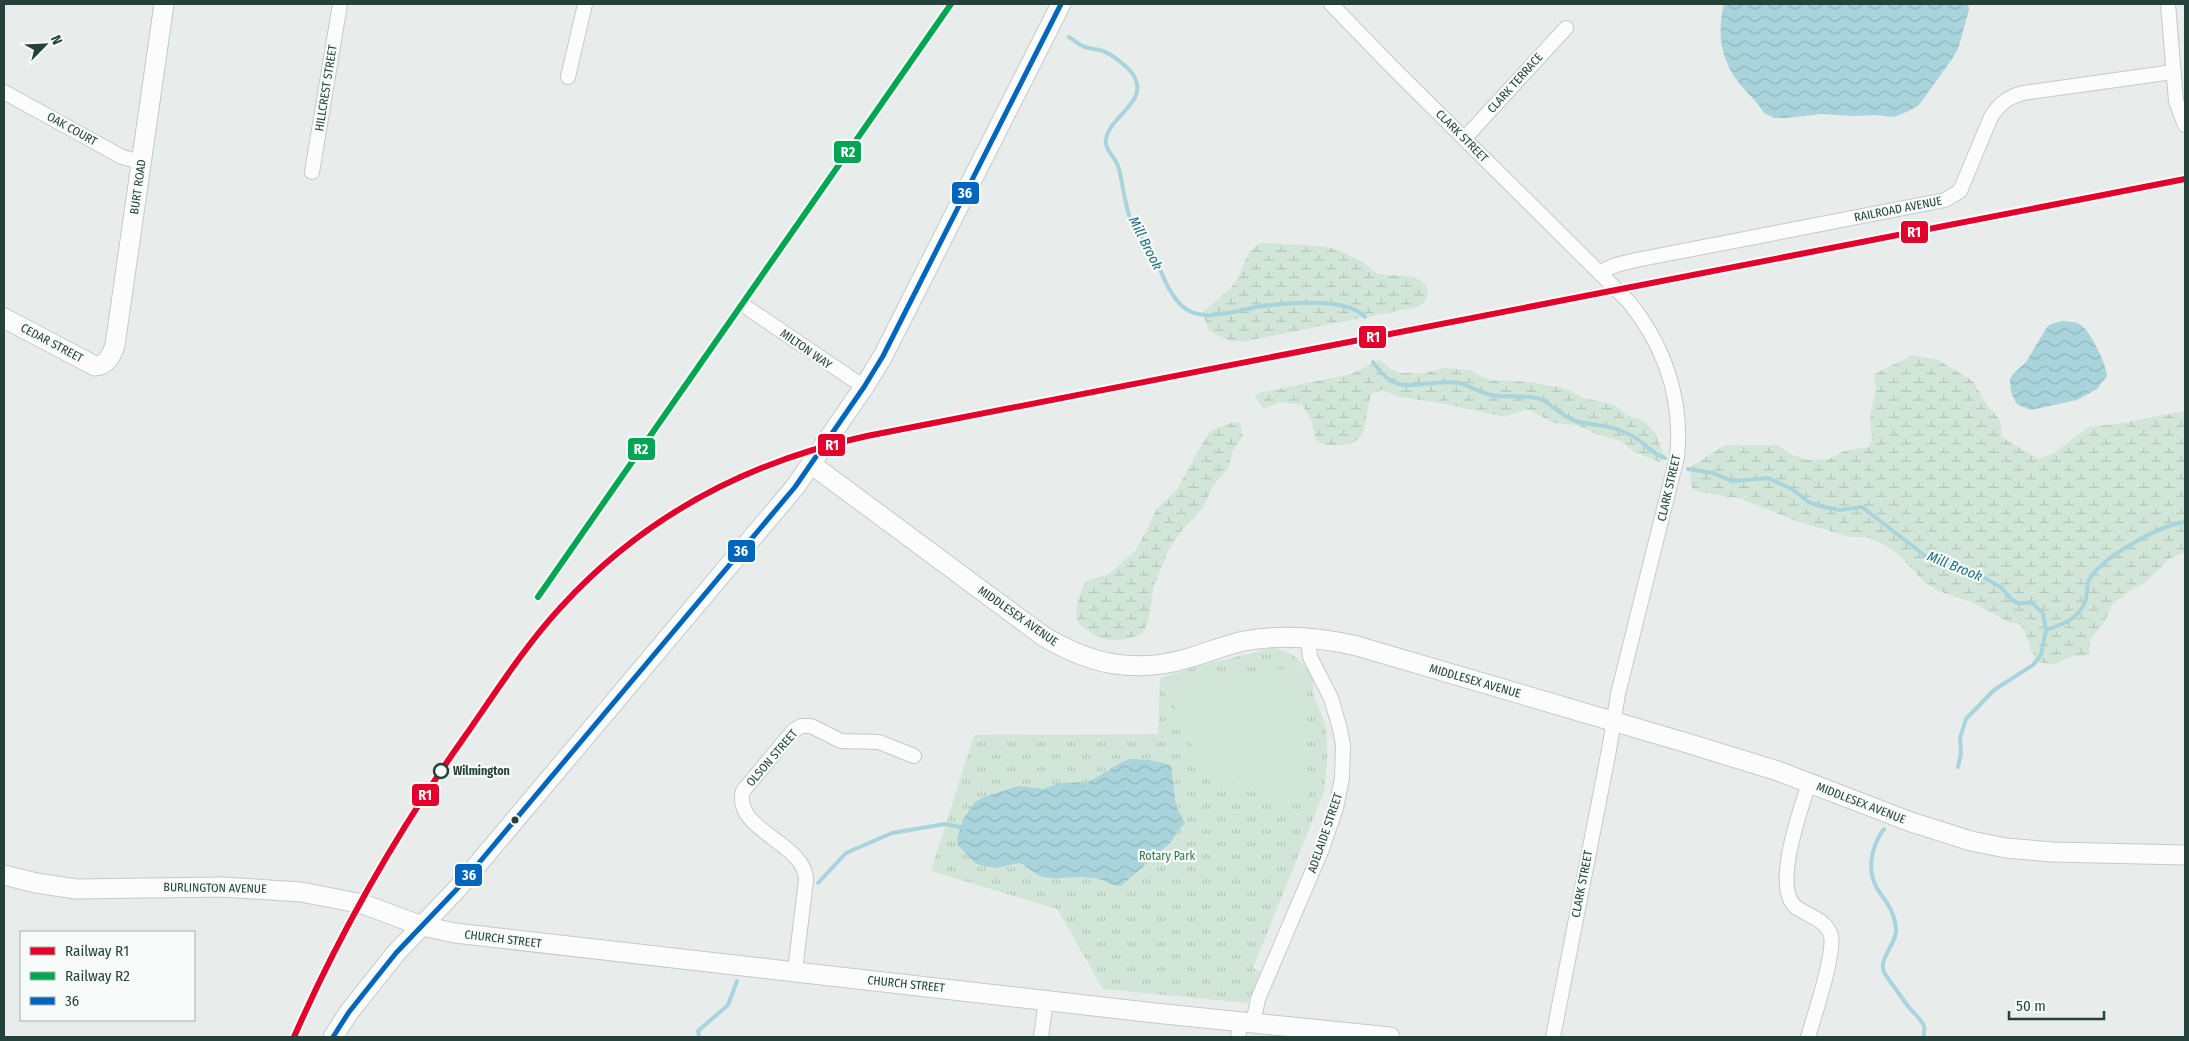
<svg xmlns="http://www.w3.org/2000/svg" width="2189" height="1041" font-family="'Fira Sans Condensed',sans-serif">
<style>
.wetland{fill:url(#wetland-marsh)}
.park{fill:url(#park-tufts)}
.garden{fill:#d1e6d8}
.water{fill:url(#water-waves)}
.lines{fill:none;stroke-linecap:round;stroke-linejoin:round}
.stream{stroke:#a9d4db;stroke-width:4}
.street-casing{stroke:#c5cac8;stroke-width:16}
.secondary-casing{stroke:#c3cbc8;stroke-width:21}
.street{stroke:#fcfcfc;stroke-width:14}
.secondary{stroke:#fcfcfc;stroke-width:19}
.bus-1-casing{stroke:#f7fbf9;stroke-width:9}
.bus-1{stroke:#0065bd;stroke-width:5}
.rail-1-casing{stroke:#f7fbf9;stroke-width:10}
.rail-2-casing{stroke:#f7fbf9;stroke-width:10}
.rail-1{stroke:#e4002b;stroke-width:6}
.rail-2{stroke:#00a651;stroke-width:6}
.stop-dot{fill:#f7fbf9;stroke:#24423a;stroke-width:2.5}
.bus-dot{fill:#24423a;stroke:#f7fbf9;stroke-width:2}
.labels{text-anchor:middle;stroke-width:4.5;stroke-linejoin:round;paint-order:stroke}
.street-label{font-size:12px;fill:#24423a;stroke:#f7fbf9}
.stop-label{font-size:12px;font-weight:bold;fill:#24423a;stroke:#f7fbf9;text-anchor:start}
.park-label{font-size:12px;fill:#2d7a4b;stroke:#f7fbf9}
.water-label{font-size:14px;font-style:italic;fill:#1c6f80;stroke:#f7fbf9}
.line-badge{stroke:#f7fbf9;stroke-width:2}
.badge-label{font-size:14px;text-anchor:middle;font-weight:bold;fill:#fff}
</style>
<defs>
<pattern id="wetland-marsh" width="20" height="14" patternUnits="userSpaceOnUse" patternTransform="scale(1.25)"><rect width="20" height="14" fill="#d1e6d8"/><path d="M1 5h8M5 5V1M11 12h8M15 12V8" fill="none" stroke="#b3c6ba"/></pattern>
<pattern id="park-tufts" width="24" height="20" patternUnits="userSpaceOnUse" patternTransform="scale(1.25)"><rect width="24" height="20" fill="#d1e6d8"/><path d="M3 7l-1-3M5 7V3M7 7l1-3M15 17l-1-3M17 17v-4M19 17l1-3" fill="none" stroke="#b3c6ba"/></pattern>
<pattern id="water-waves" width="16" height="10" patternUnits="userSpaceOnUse" patternTransform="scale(1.25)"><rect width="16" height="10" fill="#a9d4db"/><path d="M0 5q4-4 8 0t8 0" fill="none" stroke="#91b7bd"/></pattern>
</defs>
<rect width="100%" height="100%" fill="#e8edeb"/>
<path class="wetland" d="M 1261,243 C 1278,244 1328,244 1341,251 C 1348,255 1355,258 1361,261 C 1367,264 1371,271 1377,273 C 1394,279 1419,269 1428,290 L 1426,301 L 1417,307 L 1241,342 L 1230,341 L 1209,331 L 1202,313 C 1212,303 1228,293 1236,281 C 1245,266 1244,252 1261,243 Z
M 1913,355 L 1938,360 L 1973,381 L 1985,402 L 2000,420 L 2002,437 L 2038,459 L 2054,453 L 2088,427 L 2121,423 L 2185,411 L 2185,552 L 2169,559 L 2145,583 L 2131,590 L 2112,605 L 2105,621 L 2090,640 L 2089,655 L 2070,657 L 2055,664 L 2036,662 L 2024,630 L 2018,623 L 2010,623 L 1971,602 L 1936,590 L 1922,580 L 1898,554 L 1883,544 L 1867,537 L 1850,537 L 1796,521 L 1741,499 L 1699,492 L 1692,488 L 1689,468 L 1725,445 L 1777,445 L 1790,454 L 1808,460 L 1829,459 L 1844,451 L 1868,447 L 1872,440 L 1870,414 L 1876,391 L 1874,374 Z
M 1380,360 L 1389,368 L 1401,373 L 1425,373 L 1444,368 L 1470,370 L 1480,376 L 1491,380 L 1531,382 L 1567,389 L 1584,398 L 1614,405 L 1628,416 L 1644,421 L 1656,434 L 1665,458 L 1659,462 L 1634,452 L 1621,441 L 1598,435 L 1577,425 L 1554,423 L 1530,410 L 1525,410 L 1504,417 L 1440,403 L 1400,397 L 1383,390 L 1372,393 C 1363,412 1372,445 1342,445 C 1331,446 1325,446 1316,440 L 1311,419 L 1302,405 L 1280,402 L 1264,409 L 1255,397 L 1258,393 L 1351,374 Z
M 1235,422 L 1240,424 L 1243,436 L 1233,450 L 1228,468 L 1213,486 L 1203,508 L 1182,530 L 1168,551 L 1154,586 L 1148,623 L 1142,634 C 1122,641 1105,645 1087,630 C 1084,627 1078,624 1077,619 C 1074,606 1081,592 1086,581 L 1109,574 L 1135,551 L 1146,532 L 1156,510 L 1177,489 L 1209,432 L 1218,427 Z"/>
<path class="park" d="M 1272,648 C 1292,650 1303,662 1314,678 C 1310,701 1323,709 1326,730 C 1329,750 1326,772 1324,792 L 1253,968 L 1262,973 L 1247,1003 L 1103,989 L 1057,909 L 931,871 L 974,735 L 1158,734 L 1160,678 L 1207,664 Z"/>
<path class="garden" d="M 1290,668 L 1300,675 L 1309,795 C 1296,796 1283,797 1270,795 C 1213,786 1172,737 1172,680 Z"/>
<path class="water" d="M 1724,4 L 1968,4 L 1969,10 L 1958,49 L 1952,59 L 1919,105 L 1909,111 L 1894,117 L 1875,115 L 1852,116 L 1822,114 L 1786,118 L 1774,118 L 1764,113 C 1757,101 1747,93 1739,83 C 1720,59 1717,32 1724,4 Z
M 2062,321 C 2069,322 2075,321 2081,325 C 2090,331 2107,365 2107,376 L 2097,389 L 2077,400 L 2031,410 L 2021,406 L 2016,403 L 2011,392 L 2010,379 L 2013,374 L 2026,362 L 2047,327 L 2051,324 Z
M 1129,759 L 1150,760 L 1171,765 L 1176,807 L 1185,823 L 1176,833 L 1171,842 L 1121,886 C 1114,886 1109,883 1102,880 C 1082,873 1059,881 1043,877 C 1034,874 1028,866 1019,863 L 995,868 L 976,864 L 958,845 L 957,840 L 963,819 L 975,802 L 984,797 L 1019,786 L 1044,789 L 1059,783 L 1089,782 L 1120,763 Z"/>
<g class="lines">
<path class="stream" d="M 1069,37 C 1074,40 1079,45 1085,47 C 1091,49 1098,49 1103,51 C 1112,54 1131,69 1135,78 C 1147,103 1110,116 1106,139 C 1104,149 1115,157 1118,166 C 1123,182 1124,202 1130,218 C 1136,231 1145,241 1152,253 C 1162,271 1167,292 1182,306 C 1202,325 1239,309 1263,306 C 1288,303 1347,297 1365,317
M 1373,362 C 1399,402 1422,377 1459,383 C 1470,385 1479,393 1491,395 C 1507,398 1524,394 1540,399 C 1553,404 1563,417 1575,421 C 1588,425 1603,424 1616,429 C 1624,432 1634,436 1640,441 C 1649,448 1653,454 1665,458
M 1688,469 L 1713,473 L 1732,481 L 1768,478 L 1792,489 L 1810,503 L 1824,507 L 1840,510 L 1862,507 L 1928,558 L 1983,577 L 2002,588 L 2011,599 L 2017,603 L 2032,603 L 2043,613 L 2046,630 L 2041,655 L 2033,665 L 1994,690 L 1966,719 L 1960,738 L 1961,753 L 1958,767
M 2046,630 C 2063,624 2080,619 2086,599 C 2087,593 2087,584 2089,580 C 2102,557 2158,526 2185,522
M 1884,829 C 1871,846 1866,871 1878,890 C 1887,903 1894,911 1896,928 C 1898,944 1876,959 1885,974 C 1892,984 1900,995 1907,1005 C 1912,1012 1921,1018 1924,1026 C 1925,1030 1924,1033 1923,1037
M 818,883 L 846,853 L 892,833 L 945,824 L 965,828
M 699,1037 L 698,1031 L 728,1005 L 737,981"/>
<g class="street-casing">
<path id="street" d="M 1331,4 L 1392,67 L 1629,302 C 1665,347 1683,400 1677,457 L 1618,694 L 1609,750 L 1553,1037
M 2168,4 L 2176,101 L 2185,125
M 568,77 L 585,4
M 4,92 L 122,157 L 141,162
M 1464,139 L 1566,28
M 312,172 L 340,4
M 1600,272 L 1616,265 L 1636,260 L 1945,200 L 1960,191 L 1991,117 C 1999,104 2008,97 2023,93 L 2173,72
M 749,309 L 864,387
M 795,971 L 806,880 C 806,843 732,830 743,791 L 793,731 L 801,726 L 811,726 L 841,741 L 879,742 L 914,756
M 1253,1023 L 1258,999 L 1322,849 L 1336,808 L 1342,778 L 1343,745 L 1340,729 L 1331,698 L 1310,657 L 1308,638
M 1041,1037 L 1046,1000
M 1238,1037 L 1240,1022
M 1808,1037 C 1814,1017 1835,954 1831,936 C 1827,920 1809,916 1797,908 C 1771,889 1801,809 1809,783"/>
</g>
<g class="secondary-casing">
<path id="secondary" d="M 4,318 L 95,366 C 106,366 112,355 115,345 L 164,4
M 811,464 L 1043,636 C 1091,665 1135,674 1189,658 C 1207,653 1225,645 1244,641 C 1282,634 1319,637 1357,646 L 1687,743 L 1778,771 L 1911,822 L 1971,841 L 2006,848 L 2053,852 L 2185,855
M 4,875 L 36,883 L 76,889 L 223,887 L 301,892 L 363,904 L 422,926 L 455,933 L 1155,1013 L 1390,1037
M 333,1037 L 349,1012 L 396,953 L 457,889 L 795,487 L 864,387 L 883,356 L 1061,4"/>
</g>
<use href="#street" class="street"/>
<use href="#secondary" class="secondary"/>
<g class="bus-1-casing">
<path id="bus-1" d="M 333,1037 L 349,1012 L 396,953 L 457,889 L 795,487 L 864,387 L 883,356 L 1061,4"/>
</g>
<use href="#bus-1" class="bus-1"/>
<g class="rail-1-casing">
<path id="rail-1" d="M 294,1037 C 340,932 396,834 463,739 C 494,695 524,647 561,607 C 644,516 746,462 867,436 L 2185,179"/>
</g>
<g class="rail-2-casing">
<path id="rail-2" d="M 538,597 L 951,4"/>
</g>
<use href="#rail-1" class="rail-1"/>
<use href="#rail-2" class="rail-2"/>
</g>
<circle class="stop-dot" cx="441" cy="771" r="7"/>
<circle class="bus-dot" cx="515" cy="820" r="4.5"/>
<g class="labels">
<g class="street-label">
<text transform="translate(1515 83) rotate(-48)" y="4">CLARK TERRACE</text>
<text transform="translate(326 88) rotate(-81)" y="4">HILLCREST STREET</text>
<text transform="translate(72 129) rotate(29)" y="4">OAK COURT</text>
<text transform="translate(1462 136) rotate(45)" y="4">CLARK STREET</text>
<text transform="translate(138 187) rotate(-82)" y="4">BURT ROAD</text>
<text transform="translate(1898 209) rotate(-11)" y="4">RAILROAD AVENUE</text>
<text transform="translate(52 343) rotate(28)" y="4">CEDAR STREET</text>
<text transform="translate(806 349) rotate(35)" y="4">MILTON WAY</text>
<text transform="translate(1669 488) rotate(-77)" y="4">CLARK STREET</text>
<text transform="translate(1018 616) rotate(35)" y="4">MIDDLESEX AVENUE</text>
<text transform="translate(1475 681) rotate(16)" y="4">MIDDLESEX AVENUE</text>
<text transform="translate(772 758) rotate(-49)" y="4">OLSON STREET</text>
<text transform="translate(1861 803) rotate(21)" y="4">MIDDLESEX AVENUE</text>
<text transform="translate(1325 833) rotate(-71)" y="4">ADELAIDE STREET</text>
<text transform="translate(1582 884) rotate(-79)" y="4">CLARK STREET</text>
<text transform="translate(215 888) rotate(1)" y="4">BURLINGTON AVENUE</text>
<text transform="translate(503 939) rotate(7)" y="4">CHURCH STREET</text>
<text transform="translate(906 984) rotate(6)" y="4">CHURCH STREET</text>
</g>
<g class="stop-label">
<text x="453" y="775">Wilmington</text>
</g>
<g class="park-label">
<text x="1167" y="860">Rotary Park</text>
</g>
<g class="water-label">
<text transform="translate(1146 243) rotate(63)" y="5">Mill Brook</text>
<text transform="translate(1955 566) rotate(22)" y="5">Mill Brook</text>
</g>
</g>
<g class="line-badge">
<rect x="833" y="140" width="29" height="24" rx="5" fill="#00a651"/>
<rect x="951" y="181" width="29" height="24" rx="5" fill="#0065bd"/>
<rect x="1900" y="220" width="29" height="24" rx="5" fill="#e4002b"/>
<rect x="1358" y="325" width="29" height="24" rx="5" fill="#e4002b"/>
<rect x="817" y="433" width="29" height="24" rx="5" fill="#e4002b"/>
<rect x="627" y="437" width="29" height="24" rx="5" fill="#00a651"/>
<rect x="727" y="539" width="29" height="24" rx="5" fill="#0065bd"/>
<rect x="411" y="783" width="29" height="24" rx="5" fill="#e4002b"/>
<rect x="454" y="863" width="29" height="24" rx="5" fill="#0065bd"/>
</g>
<g class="badge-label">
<text x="848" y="157">R2</text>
<text x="965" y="198">36</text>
<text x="1914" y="237">R1</text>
<text x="1373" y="342">R1</text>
<text x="832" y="450">R1</text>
<text x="641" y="454">R2</text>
<text x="741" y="556">36</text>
<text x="425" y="800">R1</text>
<text x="469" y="880">36</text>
</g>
<rect width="2189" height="1041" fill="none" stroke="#24423a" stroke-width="10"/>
<rect x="20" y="931" width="175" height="90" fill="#f7fbf9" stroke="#a3b1ad"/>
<rect x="30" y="947" width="25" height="8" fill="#e4002b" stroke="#a3b1ad"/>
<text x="65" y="956" font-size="15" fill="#24423a">Railway R1</text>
<rect x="30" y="972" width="25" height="8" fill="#00a651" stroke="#a3b1ad"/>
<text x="65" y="981" font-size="15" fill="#24423a">Railway R2</text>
<rect x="30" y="997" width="25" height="8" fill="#0065bd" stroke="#a3b1ad"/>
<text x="65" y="1006" font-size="15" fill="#24423a">36</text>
<g transform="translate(45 45) rotate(66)" stroke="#f7fbf9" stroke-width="4" paint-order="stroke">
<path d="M0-4L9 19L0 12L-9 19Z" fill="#24423a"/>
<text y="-8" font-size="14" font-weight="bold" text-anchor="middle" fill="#24423a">N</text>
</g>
<path d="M2009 1011v8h95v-8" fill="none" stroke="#24423a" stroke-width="2.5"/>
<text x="2016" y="1011" font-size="15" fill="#24423a" stroke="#f7fbf9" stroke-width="4" paint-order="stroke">50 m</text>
</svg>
